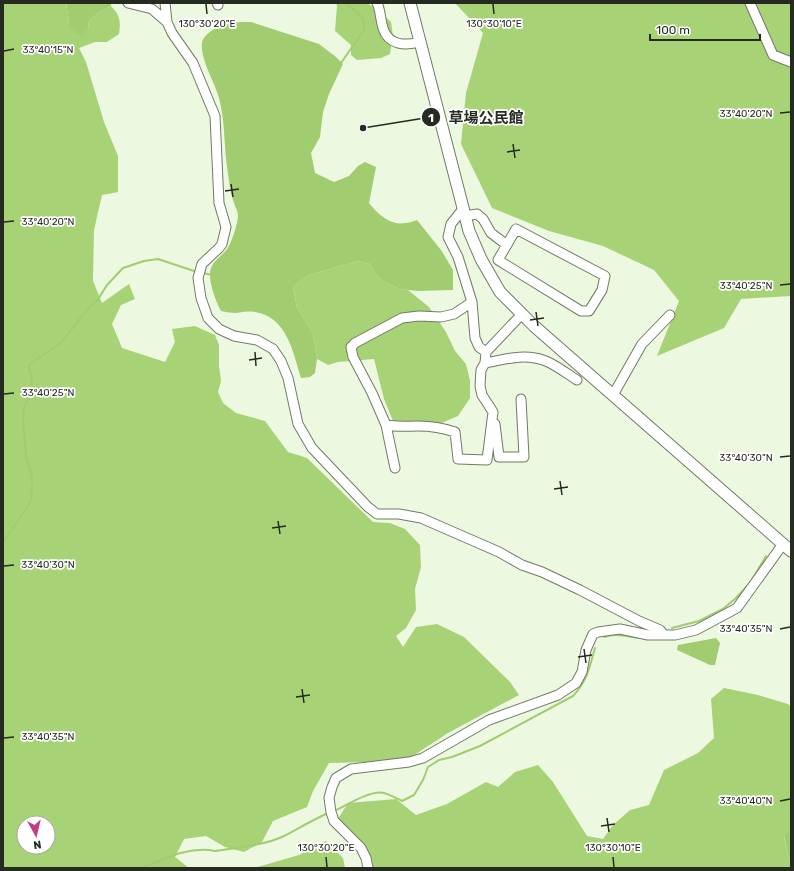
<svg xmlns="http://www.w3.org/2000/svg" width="794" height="871" font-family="Rubik,'Noto Sans JP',sans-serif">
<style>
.forest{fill:#a7d275;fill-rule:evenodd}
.water{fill:#a1cc6f}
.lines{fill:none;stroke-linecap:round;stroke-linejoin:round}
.stream{stroke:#a1cc6f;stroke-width:2}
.minor-casing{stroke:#707b65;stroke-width:11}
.tertiary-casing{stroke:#707b65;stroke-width:13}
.minor{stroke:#fff;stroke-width:9}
.tertiary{stroke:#fff;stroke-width:11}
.ticks{fill:none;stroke:#262b21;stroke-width:1.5}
.ticks-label{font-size:10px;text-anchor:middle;fill:#262b21;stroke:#fff;stroke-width:3.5;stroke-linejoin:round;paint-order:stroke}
.leader{fill:none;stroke:#262b21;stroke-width:1.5}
.callout-dot{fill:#262b21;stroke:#fff;stroke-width:1.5}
.mark-label{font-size:12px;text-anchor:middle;font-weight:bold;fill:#fff}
.callout-label{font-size:15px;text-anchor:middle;font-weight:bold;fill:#262b21;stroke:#fff;stroke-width:3.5;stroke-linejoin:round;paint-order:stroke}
</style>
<rect width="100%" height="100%" fill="#ecf9e0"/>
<path class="forest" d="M 3,3 L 66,3 L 69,22 L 88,29 L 89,21 L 98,13 L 111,6 C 120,15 121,22 119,34 L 107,42 L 95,42 L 79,48 L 86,62 L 104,122 L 118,156 L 118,192 L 102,195 L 94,230 L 93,281 L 102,303 L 129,284 L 135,299 L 121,305 L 112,324 L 122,348 L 165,362 L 175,342 L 172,329 L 195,326 L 215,335 L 219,345 L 219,366 L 221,381 L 218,392 L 223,403 L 236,413 L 265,421 L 288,452 L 307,458 L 373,522 L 390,523 L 405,529 L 420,545 L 421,567 L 415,589 L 416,610 L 406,628 L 396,636 L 403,647 L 416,627 L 437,624 L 464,637 L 510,682 L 519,695 L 448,733 L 405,761 L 329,763 L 313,791 L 307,807 L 273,821 L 262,842 L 244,852 L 225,847 L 206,836 L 184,839 L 175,857 L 189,868 L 3,868 ZM 24,823 L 48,823 L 48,847 L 24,847 Z
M 336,3 L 367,3 L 378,10 L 391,22 L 393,36 L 390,54 L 381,58 L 357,60 L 351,55 L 351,45 L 335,31 L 337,6 Z
M 455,3 L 791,3 L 791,296 L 741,299 L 724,328 L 657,356 L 679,301 L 654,270 L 603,246 L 549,231 L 492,208 L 461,144 L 466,93 L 483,33 Z
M 358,261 L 370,264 L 378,278 L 399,289 L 408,290 L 429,307 L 446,332 L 455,351 L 466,364 L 470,381 L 470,398 L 458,416 L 439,424 L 393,421 L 384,399 L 374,359 L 338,362 L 328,365 L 317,359 L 313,334 L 297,307 L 293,287 L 309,275 Z
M 724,688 L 758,695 L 788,704 L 791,707 L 791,830 L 784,837 L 791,868 L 364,868 L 364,856 L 336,822 L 348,803 L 396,799 L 416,815 L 447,804 L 486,782 L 498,787 L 515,772 L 538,765 L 553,782 L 587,836 L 603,839 L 613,825 L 630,810 L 649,805 L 664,770 L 698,753 L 714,738 L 711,699 Z
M 326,841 L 343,858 L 345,868 L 254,868 L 299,855 Z"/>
<path class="water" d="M 66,3 L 111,3 L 111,6 L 98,13 L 89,21 L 88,29 L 81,36 L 70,28 Z
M 251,22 L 319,44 L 336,57 L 343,64 L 329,94 L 323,112 L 320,137 L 311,153 L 315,173 L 334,182 L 349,176 L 358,166 L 365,162 L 376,167 L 369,203 C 377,213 390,226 405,223 C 409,223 413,221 417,220 L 441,250 L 453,270 L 453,290 L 418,291 L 399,289 L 378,278 L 370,264 L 358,261 L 309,275 L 293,287 L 297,307 L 313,334 L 317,359 L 315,373 L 310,377 L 301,378 C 293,352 287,317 255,312 C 249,311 242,312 236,313 C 231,313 226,312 221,311 C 216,302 207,279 211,268 C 214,260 222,256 227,249 C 232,242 238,223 238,215 C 238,211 235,207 234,203 C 230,192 229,179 227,167 C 224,144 225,121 219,98 C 215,83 200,59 202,43 C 203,35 216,27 224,24 C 232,22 242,22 251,22 Z
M 716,638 L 720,643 L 715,665 L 710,665 L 677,650 L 678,645 Z
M 791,830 L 791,868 L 784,836 Z"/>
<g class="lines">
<path class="stream" d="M 341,63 L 364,30 C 367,16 355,11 345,3
M 203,273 L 212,275
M 3,542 L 30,503 L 32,491 L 32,476 L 26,456 L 23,420 L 24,408 L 31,392 L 32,379 L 29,368 L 30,364 L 62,342 L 89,307 L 97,301 L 107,285 L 123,268 L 144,261 L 158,259 L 197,272
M 672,628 L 699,621 L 723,609 L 736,598 L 750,583 L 766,556
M 604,637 C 618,632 630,638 644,638
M 334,811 C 347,805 370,790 384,793 C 391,795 396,798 402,801 L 414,795 L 423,780 L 428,767 L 439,760 L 452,757 L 480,746 L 573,696 C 588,679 589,669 595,648
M 142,868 C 147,865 152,864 157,862 C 174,854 195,847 215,851 C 235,848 266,845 284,836 C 299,828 313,820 328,813"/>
<g class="minor-casing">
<path id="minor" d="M 128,3 L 152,9 L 167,22 L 172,33 L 193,63 L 215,116 L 219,203 L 226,227 L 222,244 L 219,248 L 202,264 L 198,278 L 201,298 L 208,318 L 219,329 L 234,336 L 257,340 L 273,349 L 281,361 L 288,378 L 298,424 L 312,448 L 368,507 L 377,514 L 399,514 L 421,518 L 499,552 L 522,565 L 542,572 L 580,590 L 639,621 L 660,630 L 664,635
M 165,3 L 167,22
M 217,3 L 218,5
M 377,3 C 381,11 380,19 383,28 C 388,45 405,46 420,42
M 750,3 L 773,55 L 791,62
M 463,209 L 451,224 L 448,237 L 458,257 L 472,302 L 475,338 L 479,347 L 486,352
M 465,216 L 477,214 L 483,219 L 491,233 L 507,245
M 516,229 L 605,276 L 602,290 L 589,311 L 581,311 L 498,260 Z
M 485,363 C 501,360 519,355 535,358 C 550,360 564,372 577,380
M 613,395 L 642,344 L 670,315
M 495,424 L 499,457 L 524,457 L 521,399
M 386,425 C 397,427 407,426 418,426 C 431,426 443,428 455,432 L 458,459 L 487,460 L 493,412 L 482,395 L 480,386 L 481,370 L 485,363 L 486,352 L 522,314
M 395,468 L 386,425 L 372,393 L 353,357 L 351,347 L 355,343 L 402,318 L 419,316 L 441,317 L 454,314 L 472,302
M 368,868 L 366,858 L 361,848 L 334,821 L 331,812 L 329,798 L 332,787 L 336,778 L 351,769 L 409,762 L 423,758 L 489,720 L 558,695 L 576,683 L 582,672 L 586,650 L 593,634 L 598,632 L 620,629 L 648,635 L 675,635 L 696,630 L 737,608 L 783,544"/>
</g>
<g class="tertiary-casing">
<path id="tertiary" d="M 410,3 L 469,231 L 481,259 L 500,292 L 534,326 L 791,551"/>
</g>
<use href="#minor" class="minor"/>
<use href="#tertiary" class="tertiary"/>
</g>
<path class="ticks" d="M 206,4 L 207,14M 493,4 L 494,14M 4,51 L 14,49M 780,113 L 790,112M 513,144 L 515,158M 507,152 L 520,150M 231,184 L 233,197M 225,191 L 239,189M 4,222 L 14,221M 780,285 L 790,284M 536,312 L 538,326M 530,320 L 544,318M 255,352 L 256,366M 249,360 L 262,358M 4,394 L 14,393M 780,457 L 790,456M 560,481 L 562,495M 554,489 L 568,487M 278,521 L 280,534M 272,528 L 286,526M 4,566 L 14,565M 780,629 L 790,627M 584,649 L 586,663M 578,657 L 592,655M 302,689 L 304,703M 296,697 L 310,695M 4,738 L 14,737M 780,801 L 790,799M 607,818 L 609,832M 601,826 L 615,824M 326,857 L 327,867M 613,857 L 614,867"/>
<g class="ticks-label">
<text x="207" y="27">130°30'20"E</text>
<text x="494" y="27">130°30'10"E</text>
<text x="48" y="53">33°40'15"N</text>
<text x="746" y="117">33°40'20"N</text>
<text x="48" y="225">33°40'20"N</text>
<text x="746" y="289">33°40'25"N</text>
<text x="48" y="396">33°40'25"N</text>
<text x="746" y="461">33°40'30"N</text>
<text x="48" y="568">33°40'30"N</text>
<text x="746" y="632">33°40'35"N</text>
<text x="48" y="740">33°40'35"N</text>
<text x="746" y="804">33°40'40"N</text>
<text x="326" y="851">130°30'20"E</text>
<text x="613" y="851">130°30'10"E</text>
</g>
<path class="leader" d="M363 128L431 117"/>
<g class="callout-dot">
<circle cx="363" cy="128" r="4"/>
<circle cx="431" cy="117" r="10"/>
</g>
<g class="mark-label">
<text x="431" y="122">1</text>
</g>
<g class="callout-label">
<text x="486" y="123">草場公民館</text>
</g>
<rect width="794" height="871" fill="none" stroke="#262b21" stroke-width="8"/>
<g transform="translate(36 835) rotate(172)"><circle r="19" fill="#ffffff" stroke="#a8aaa6"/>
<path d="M0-3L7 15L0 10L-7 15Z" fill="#c33e80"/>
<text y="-6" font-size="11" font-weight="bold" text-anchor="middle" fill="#262b21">N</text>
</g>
<path d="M650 34v6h110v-6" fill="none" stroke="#262b21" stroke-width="2"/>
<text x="656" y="34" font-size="12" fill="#262b21" stroke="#ffffff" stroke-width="3" paint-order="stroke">100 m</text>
</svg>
